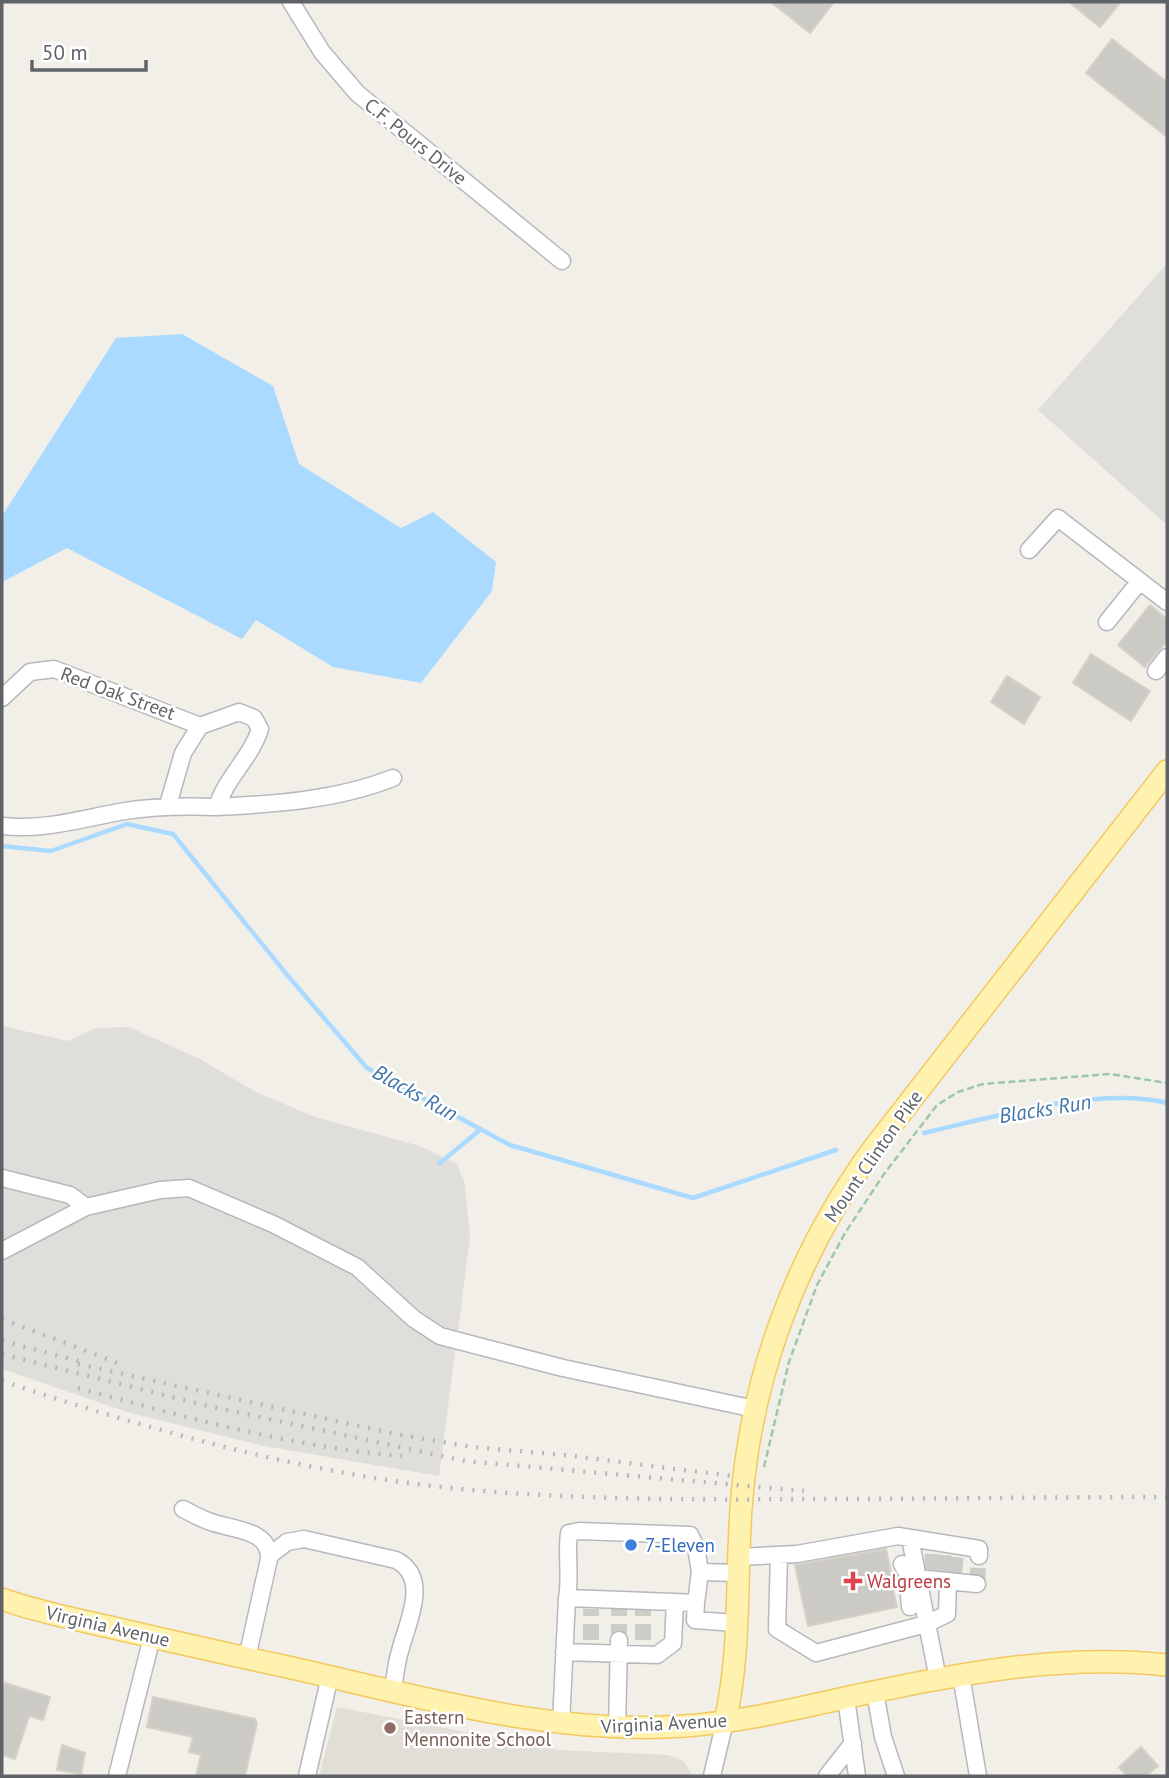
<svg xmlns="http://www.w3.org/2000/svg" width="1169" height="1778" font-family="'PT Sans',sans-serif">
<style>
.industrial{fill:#e0deda}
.education{fill:#e1ded6}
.water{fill:#aadaff}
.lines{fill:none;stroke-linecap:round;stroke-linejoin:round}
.stream{stroke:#aadaff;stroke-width:4.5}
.building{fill:#cccac5;stroke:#d6d1c6;stroke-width:2}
.minor-tunnel{stroke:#ccccc8;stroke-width:16;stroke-dasharray:16 8;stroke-linecap:butt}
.minor-casing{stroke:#b5b8bc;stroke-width:19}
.major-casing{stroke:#f2c960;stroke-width:24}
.path{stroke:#9cc7a9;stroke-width:2.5;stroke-dasharray:7 3.5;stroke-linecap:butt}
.minor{stroke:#fff;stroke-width:16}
.major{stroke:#fff2af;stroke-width:21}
.rail{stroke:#b6b7b8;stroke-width:4.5;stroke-dasharray:2 9;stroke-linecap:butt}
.shop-dot{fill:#3f7fe0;stroke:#fff;stroke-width:2.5}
.health-dot{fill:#e0444e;stroke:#fff;stroke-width:2.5}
.education-dot{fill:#8d6e63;stroke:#fff;stroke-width:2.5}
.labels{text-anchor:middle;stroke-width:5;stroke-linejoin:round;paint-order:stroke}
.street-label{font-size:19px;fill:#5f6368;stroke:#fff}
.shop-label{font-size:19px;fill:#366cbe;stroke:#fff;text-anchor:start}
.health-label{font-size:19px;fill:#be3a42;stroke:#fff;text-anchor:start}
.education-label{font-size:19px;fill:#785e54;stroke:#fff;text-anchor:start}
.water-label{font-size:21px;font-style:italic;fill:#4174aa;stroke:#fff}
</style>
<rect width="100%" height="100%" fill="#f1efe8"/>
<path class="industrial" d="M 1165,266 L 1167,268 L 1167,525 L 1038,410 Z
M 2,1026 L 68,1041 L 96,1028 L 129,1027 L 200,1059 L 254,1091 L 315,1117 L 420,1146 L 457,1164 L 465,1184 L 470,1238 L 439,1476 L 264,1446 L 130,1413 L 2,1369 Z"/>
<path class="education" d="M 337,1707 L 558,1750 L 669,1755 L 684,1762 L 693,1776 L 319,1776 Z"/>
<path class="water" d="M 182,334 L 273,386 L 299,464 L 401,528 L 433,512 L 496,562 L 492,591 L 421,683 L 333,667 L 256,620 L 242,639 L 67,548 L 2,582 L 2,516 L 116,338 Z"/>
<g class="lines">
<path class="stream" d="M 2,846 L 51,851 L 127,824 L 173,834 L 288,976 L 367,1068 L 510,1145 L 693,1198 L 836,1150
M 924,1133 C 993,1117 1099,1086 1167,1103
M 440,1163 L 481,1129"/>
</g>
<path class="building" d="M 771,2 L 834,2 L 810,33 Z
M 1069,2 L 1121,2 L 1100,27 Z
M 1112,39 L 1167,82 L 1167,137 L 1086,73 Z
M 1150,605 L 1167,619 L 1167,641 L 1145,667 L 1118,645 Z
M 1091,654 L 1150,691 L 1131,721 L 1073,683 Z
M 1007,676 L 1040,697 L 1024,724 L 991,702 Z
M 886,1549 L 892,1577 L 897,1576 L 898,1588 L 893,1590 L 897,1607 L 808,1626 L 795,1565 Z
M 5,1683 L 50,1697 L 43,1720 L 29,1716 L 15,1759 L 2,1755 L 2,1694 Z
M 153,1697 L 255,1719 L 257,1723 L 245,1776 L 196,1776 L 201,1755 L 189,1752 L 193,1737 L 147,1727 Z
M 62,1745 L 85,1753 L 81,1774 L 57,1770 Z
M 1141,1747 L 1158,1766 L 1146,1776 L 1127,1776 L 1119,1767 Z"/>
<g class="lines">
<path class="minor-tunnel" d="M 932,1570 L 933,1552
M 943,1571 L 944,1553
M 954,1573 L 956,1554
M 977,1584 L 979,1556
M 591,1640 L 591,1609
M 619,1640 L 619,1609
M 643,1640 L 643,1610"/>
<g class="minor-casing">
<path id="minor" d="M 291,2 L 322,52 L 357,93 L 562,261
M 1029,550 L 1058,518 L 1167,602
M 1107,622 L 1140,581
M 1156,671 L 1167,657
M 2,698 L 30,672 L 54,669 L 200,726 L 183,753 L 168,805
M 217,807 C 276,804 337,800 393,778
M 2,826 C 44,831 84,818 125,811 C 157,806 186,806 217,807 C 226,777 251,758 260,729 L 254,718 L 239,712 L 200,726
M 2,1178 L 70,1195 L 86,1207
M 2,1251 L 86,1207 L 160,1190 L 189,1188 L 273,1224 L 357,1267 L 414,1319 L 440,1336 L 563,1368 L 755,1409
M 183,1509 C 193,1514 203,1520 214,1523 C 235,1530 270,1530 269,1559 L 247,1658
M 910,1538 L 938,1679
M 779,1555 L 777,1629 L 816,1653 L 926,1624 L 947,1614 L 948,1582
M 269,1556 L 287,1542 L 304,1539 L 396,1560 C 431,1578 407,1623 400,1651 C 396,1664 395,1677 393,1690
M 738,1557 L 797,1554 L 898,1536 L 979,1549 L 979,1556
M 902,1564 L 907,1573 L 910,1607
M 917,1578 L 977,1584
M 567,1598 C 571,1575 566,1556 569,1533 L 579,1531 L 690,1535 L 696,1547 L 700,1572
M 675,1602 L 696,1603 L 700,1572 L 737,1573
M 696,1603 L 695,1620 L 735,1623
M 961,1675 L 978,1776
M 875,1692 L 883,1737 L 896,1776
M 846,1698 L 857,1776
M 561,1724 L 567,1598 L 675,1602 L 673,1643 L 657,1655 L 564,1652
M 617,1727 L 619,1640
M 117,1776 L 152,1637
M 307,1776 L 330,1676
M 712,1776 L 725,1721
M 827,1776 L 853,1743"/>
</g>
<g class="major-casing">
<path id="major" d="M 2,1599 C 35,1611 71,1618 105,1626 C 162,1639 218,1652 274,1664 C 408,1693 546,1736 685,1726 C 740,1722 795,1709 849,1697 C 954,1675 1059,1653 1167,1665
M 725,1721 C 741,1653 736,1579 741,1509 C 750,1378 796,1255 873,1149 L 1167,771"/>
</g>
<path class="path" d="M 764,1467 L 789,1362 L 817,1285 L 845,1233 L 884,1174 L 937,1105 L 958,1092 L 983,1084 L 1110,1074 L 1167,1083"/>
<use href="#minor" class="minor"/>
<use href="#major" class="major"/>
<path class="rail" d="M 2,1319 L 123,1365
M 2,1341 L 86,1363
M 2,1354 L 199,1404 L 465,1461 L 804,1491
M 78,1364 L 395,1434 L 472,1447 L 564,1455 L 732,1476
M 2,1381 C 147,1429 297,1472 450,1488 C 572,1500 695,1500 818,1499 C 934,1499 1051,1497 1167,1497
M 78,1388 C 185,1417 291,1447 402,1456"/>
</g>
<circle class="shop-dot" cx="631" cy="1545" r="7"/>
<path class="health-dot" d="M849.5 1570.5h7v7h7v7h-7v7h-7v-7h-7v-7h7z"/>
<circle class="education-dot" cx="390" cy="1728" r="7"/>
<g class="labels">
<g class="street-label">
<text transform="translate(416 141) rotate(39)" y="7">C.F. Pours Drive</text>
<text transform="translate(118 693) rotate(20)" y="7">Red Oak Street</text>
<text transform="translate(873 1156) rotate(-55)" y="7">Mount Clinton Pike</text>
<text transform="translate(108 1626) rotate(13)" y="7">Virginia Avenue</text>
<text transform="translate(664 1723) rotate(-3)" y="7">Virginia Avenue</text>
</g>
<g class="shop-label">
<text x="645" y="1552">7-Eleven</text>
</g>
<g class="health-label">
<text x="867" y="1588">Walgreens</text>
</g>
<g class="education-label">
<text x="404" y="1724">Eastern<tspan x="404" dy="22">Mennonite School</tspan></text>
</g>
<g class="water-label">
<text transform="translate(415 1093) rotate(29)" y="7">Blacks Run</text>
<text transform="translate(1045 1109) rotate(-9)" y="7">Blacks Run</text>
</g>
</g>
<rect width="1169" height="1778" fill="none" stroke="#5f6368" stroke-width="7"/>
<path d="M32 60v10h114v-10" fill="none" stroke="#5f6368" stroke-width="3.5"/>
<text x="42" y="60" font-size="21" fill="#5f6368" stroke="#ffffff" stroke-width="5" paint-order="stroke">50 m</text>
</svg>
